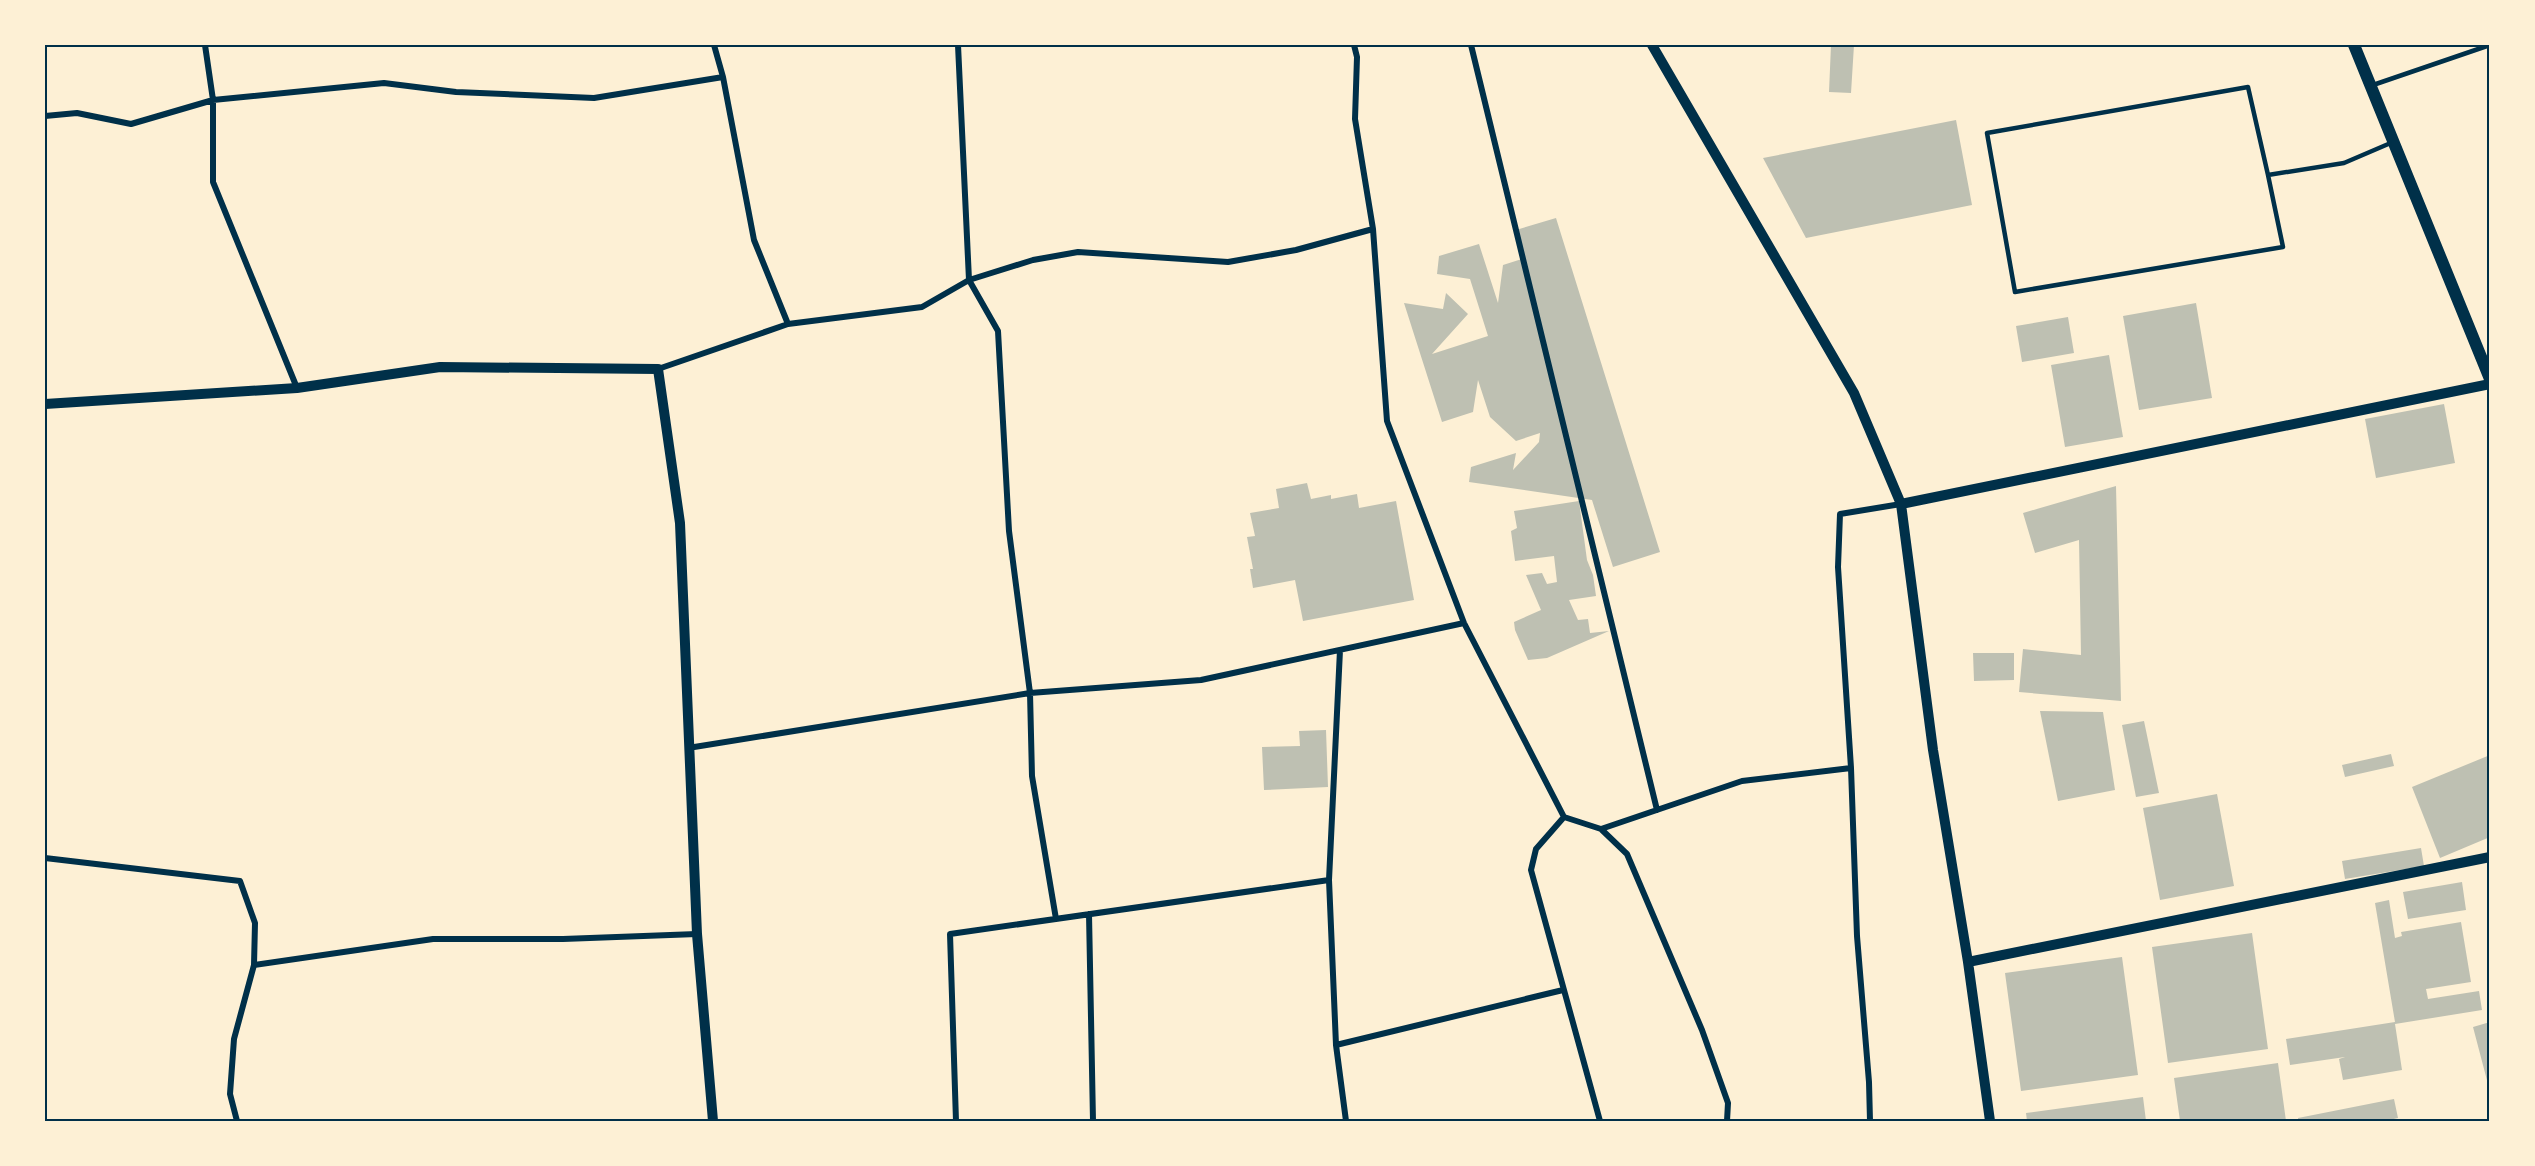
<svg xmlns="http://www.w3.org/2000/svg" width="2535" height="1166" font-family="Georgia,serif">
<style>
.building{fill:#bec0b2}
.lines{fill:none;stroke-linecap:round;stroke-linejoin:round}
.service{stroke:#003049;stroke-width:4.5}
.minor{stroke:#003049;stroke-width:6}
.tertiary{stroke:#003049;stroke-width:10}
.secondary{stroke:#003049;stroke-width:12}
.neatline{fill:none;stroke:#003049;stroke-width:2}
</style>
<rect width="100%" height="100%" fill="#fdf0d5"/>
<path class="building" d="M 1831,45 L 1854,45 L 1851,93 L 1829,92 Z
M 1956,120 L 1972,205 L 1806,238 L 1763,158 Z
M 1556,218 L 1660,552 L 1613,567 L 1592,500 L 1469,482 L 1471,467 L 1516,453 L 1513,470 L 1539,442 L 1540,433 L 1516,441 L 1490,417 L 1478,380 L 1473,412 L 1442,422 L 1404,303 L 1443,309 L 1446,293 L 1468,314 L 1432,354 L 1488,336 L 1470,279 L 1437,274 L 1439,256 L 1479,244 L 1498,303 L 1503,265 L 1525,258 L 1516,230 Z
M 2196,303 L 2212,398 L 2139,410 L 2123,316 Z
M 2068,317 L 2074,353 L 2022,362 L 2016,326 Z
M 2109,355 L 2123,437 L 2065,447 L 2051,365 Z
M 2444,404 L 2455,463 L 2376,478 L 2365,419 Z
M 1307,483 L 1311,499 L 1331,495 L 1331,499 L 1357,494 L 1359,508 L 1396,501 L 1414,600 L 1303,621 L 1295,580 L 1253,588 L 1250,569 L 1253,569 L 1247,537 L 1255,536 L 1250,513 L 1279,508 L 1276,489 Z
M 2116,486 L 2121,701 L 2019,692 L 2023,649 L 2081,655 L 2079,540 L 2035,553 L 2023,513 Z
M 1579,501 L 1587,560 L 1593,575 L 1596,596 L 1569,600 L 1578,620 L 1588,619 L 1590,633 L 1609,631 L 1547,658 L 1528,660 L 1515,630 L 1514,622 L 1541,610 L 1526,575 L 1542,573 L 1547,584 L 1557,582 L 1554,556 L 1515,561 L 1511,531 L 1517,528 L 1514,511 Z
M 1973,653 L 2014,653 L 2014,680 L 1974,681 Z
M 2040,711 L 2103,712 L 2115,790 L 2058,801 Z
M 2144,721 L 2159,793 L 2136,797 L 2122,725 Z
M 1326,730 L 1328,787 L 1264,790 L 1262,747 L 1300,746 L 1299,731 Z
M 2391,754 L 2394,766 L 2345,777 L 2342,765 Z
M 2490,755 L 2490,837 L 2440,858 L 2412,787 Z
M 2217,794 L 2234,886 L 2160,900 L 2143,808 Z
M 2421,848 L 2424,866 L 2345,879 L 2342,861 Z
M 2462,882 L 2466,910 L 2408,919 L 2403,892 Z
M 2389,900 L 2395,938 L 2402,936 L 2401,932 L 2461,922 L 2471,982 L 2426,989 L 2428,999 L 2479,991 L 2482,1010 L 2395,1024 L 2402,1070 L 2343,1080 L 2339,1059 L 2345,1057 L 2290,1065 L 2286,1039 L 2395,1022 L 2375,903 Z
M 2252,933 L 2268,1049 L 2168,1063 L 2152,947 Z
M 2122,957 L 2138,1075 L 2021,1091 L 2005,973 Z
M 2490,1022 L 2490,1088 L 2489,1088 L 2473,1027 Z
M 2278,1063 L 2286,1121 L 2180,1121 L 2174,1078 Z
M 2143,1097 L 2146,1121 L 2027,1121 L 2026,1113 Z
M 2394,1099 L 2398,1118 L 2385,1121 L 2298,1121 L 2298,1118 Z"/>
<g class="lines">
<path class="service" d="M 2373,85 L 2490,45
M 2268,175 L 2248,87 L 1987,133 L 2015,292 L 2283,247 L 2268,175 L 2344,163 L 2393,142"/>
<path class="minor" d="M 714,45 L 723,77 L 754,240 L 788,324
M 958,45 L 969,280 L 998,331 L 1009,531 L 1030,693 L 1032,776 L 1056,919
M 1354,45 L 1357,57 L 1355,119 L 1373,229 L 1387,421 L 1464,623 L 1564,817 L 1601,829 L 1627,854 L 1702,1030 L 1728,1103 L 1727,1121
M 1471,45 L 1657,810
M 45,116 L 77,113 L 131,124 L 213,100 L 205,45
M 658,369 L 788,324 L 922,307 L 969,280 L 1033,260 L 1078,252 L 1228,262 L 1296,250 L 1373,229
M 297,388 L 213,182 L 213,100 L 384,83 L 456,92 L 594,98 L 723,77
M 1340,650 L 1329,880 L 1336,1045 L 1346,1121
M 688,748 L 1030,693 L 1201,680 L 1464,623
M 1564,817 L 1536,849 L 1531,870 L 1600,1121
M 1601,829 L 1742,781 L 1851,768
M 45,858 L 240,881 L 255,923 L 254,965 L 234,1039 L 230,1094 L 237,1121
M 1089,914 L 1093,1121
M 254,965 L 433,939 L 563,939 L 697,934
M 1336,1045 L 1563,990
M 956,1121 L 950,934 L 1329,880
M 1870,1121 L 1869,1082 L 1857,936 L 1851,768 L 1838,567 L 1840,514 L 1901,504"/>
<path class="tertiary" d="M 1652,45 L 1854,393 L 1901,504 L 1933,750 L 1968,962 L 1990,1121
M 45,404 L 297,388 L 440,367 L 658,369 L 680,523 L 697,934 L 713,1121
M 1901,504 L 2490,384
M 1968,962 L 2490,857"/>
<path class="secondary" d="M 2354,45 L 2490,379"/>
</g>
<rect width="2535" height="1166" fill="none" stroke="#fdf0d5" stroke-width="93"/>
<rect x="46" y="46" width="2442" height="1074" class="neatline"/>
</svg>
